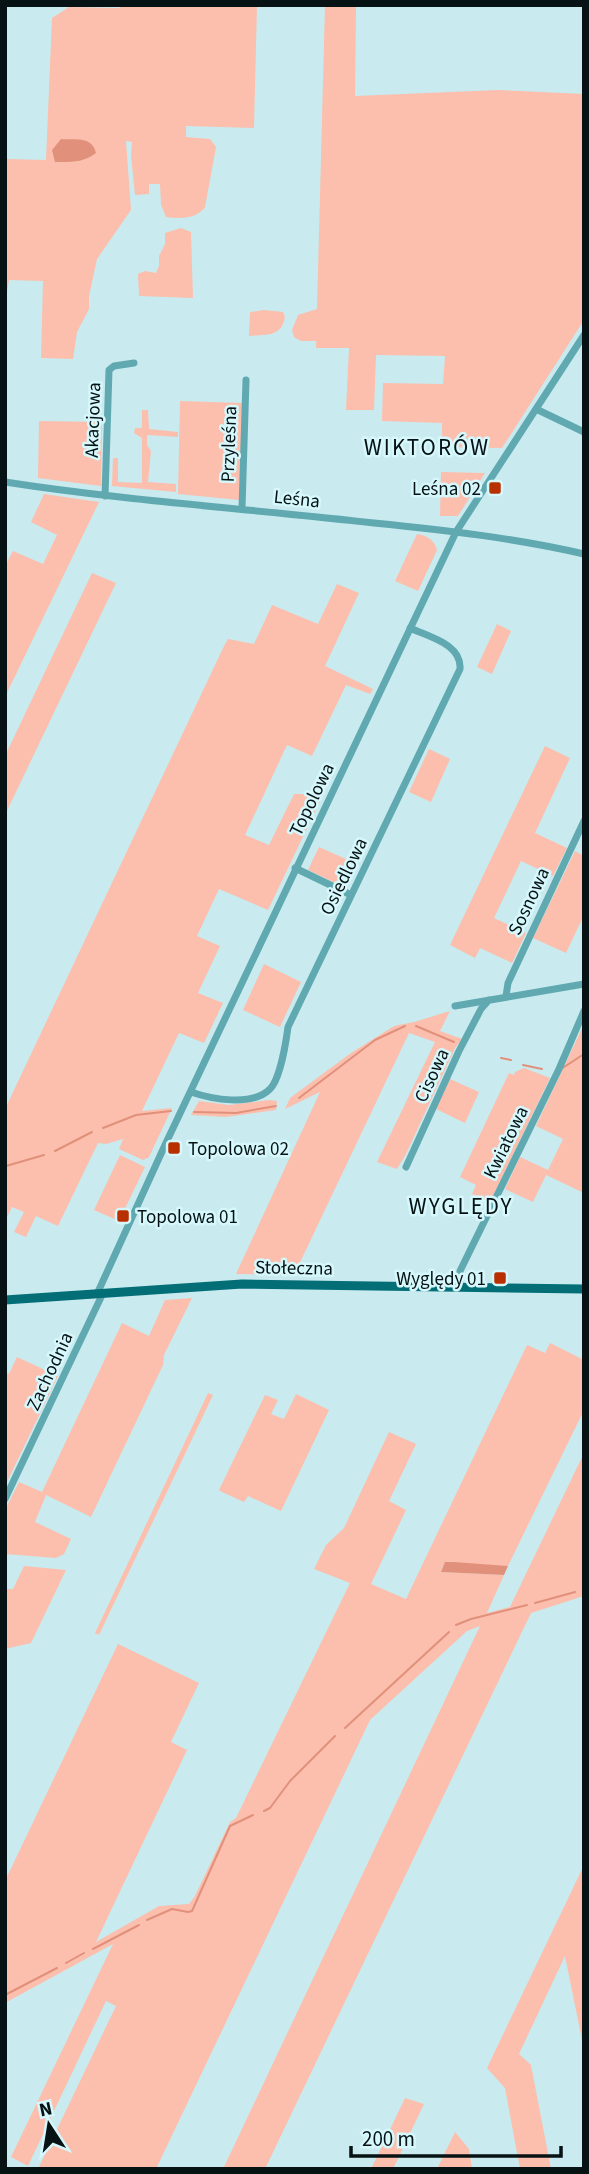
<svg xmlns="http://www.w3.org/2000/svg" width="589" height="2174" font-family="'Source Sans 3',sans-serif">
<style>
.green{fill:#fcbead}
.water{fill:#e1917b}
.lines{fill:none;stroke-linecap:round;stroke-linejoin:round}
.stream{stroke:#e1917b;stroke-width:2}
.minor{stroke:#61a9b1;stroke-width:7}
.major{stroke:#046e77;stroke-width:9}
.poi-dot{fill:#b93000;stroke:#d6f8fc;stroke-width:2.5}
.labels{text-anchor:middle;stroke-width:5;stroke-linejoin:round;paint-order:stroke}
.street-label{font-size:19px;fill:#061213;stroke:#d6f8fc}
.poi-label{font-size:19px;fill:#061213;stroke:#d6f8fc;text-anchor:end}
.quarter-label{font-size:23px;letter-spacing:2px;fill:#061213;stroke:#d6f8fc}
</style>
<rect width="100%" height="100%" fill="#c9ebef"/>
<path class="green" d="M 120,5 L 257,5 L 254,128 L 186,126 L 186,137 L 210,139 L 216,147 L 205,207 C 197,219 180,219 166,217 L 161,205 L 160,184 L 149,184 L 149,194 L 135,195 L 131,156 L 132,142 L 126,141 L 131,210 L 97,259 L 89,296 L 89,309 L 77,332 L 73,359 L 41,358 L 43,281 L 9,280 L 7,292 L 5,292 L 5,159 L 46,160 L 52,18 L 69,7 L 120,8 Z
M 325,5 L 356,5 L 355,96 L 498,90 L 584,94 L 584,320 L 502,448 L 442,447 L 442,423 L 382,421 L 383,383 L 443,384 L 445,356 L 376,355 L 374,410 L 346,410 L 349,348 L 316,348 L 316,341 L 301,341 L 294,337 L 292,330 L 298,315 L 317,309 Z
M 181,228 L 191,232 L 193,298 L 139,296 L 138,274 L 145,271 L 156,273 L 159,266 L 159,256 L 165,244 L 165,233 Z
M 264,310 L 283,312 L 285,317 C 281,338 266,334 249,336 L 250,312 Z
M 180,401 L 243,403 L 239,500 L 178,494 Z
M 142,410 L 148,410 L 149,429 L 178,432 L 178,437 L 147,435 L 147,445 L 151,451 L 148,482 L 176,484 L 176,492 L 112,486 L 113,458 L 118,458 L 118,482 L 142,483 L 142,438 L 134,433 L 135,428 L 142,428 Z
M 39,421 L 102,422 L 101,486 L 38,478 Z
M 441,472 L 485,473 L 458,516 L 440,516 Z
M 44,494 L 99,502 L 5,697 L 5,566 L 13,551 L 43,564 L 57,535 L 31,522 Z
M 417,534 C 427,536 434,539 437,550 L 418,591 L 395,581 Z
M 92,573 L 116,583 L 5,815 L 5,756 Z
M 337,584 L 359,593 L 325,666 L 373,689 L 370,694 L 346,685 L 312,756 L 287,745 L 245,835 L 269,845 L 294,794 L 307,794 L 321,799 L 268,910 L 219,889 L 197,936 L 220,946 L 198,993 L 223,1003 L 204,1043 L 179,1033 L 142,1111 L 172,1108 L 149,1157 L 143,1160 L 119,1149 L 123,1139 L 106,1144 L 98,1143 L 58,1226 L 36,1216 L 26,1237 L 14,1232 L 24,1212 L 12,1207 L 5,1221 L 5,1109 L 225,644 L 228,639 L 254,644 L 272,605 L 318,624 Z
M 497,624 L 511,631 L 492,674 L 477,667 Z
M 545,746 L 570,758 L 535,833 L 567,848 L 553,876 L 521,861 L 494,918 L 526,933 L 512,963 L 480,948 L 475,958 L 450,945 Z
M 429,749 L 450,759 L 431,802 L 409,792 Z
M 319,847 L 357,864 L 346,888 L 308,870 Z
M 575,851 L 584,856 L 584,915 L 566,953 L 533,938 Z
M 264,964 L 301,982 L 280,1027 L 243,1010 Z
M 450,1011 L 440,1031 L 462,1039 L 455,1048 L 406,1154 L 397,1169 L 377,1162 L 435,1042 L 409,1033 L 294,1275 L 236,1274 L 320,1092 L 285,1109 L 290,1098 L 351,1053 L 394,1026 L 414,1022 Z
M 584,1024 L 584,1193 L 546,1175 L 533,1202 L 505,1189 L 520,1157 L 548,1170 L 563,1139 L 536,1126 Z
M 524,1068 L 550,1078 L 490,1202 L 472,1194 L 476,1185 L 460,1177 L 509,1073 L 514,1075 L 515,1072 Z
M 450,1079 L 479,1092 L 465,1123 L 436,1109 Z
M 269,1100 L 277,1101 L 276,1110 L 226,1117 L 191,1115 L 199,1101 L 229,1105 Z
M 120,1155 L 145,1167 L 119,1221 L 94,1210 Z
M 192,1298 L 164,1355 L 163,1365 L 91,1517 L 46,1495 L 35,1522 L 71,1539 L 64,1554 L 56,1558 L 5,1554 L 5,1510 L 19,1482 L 42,1492 L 122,1323 L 149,1336 L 165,1300 Z
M 550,1343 L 584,1360 L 584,1410 L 508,1566 L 443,1566 L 441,1572 L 504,1575 L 487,1613 L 510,1607 L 584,1453 L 584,1596 L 531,1613 L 265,2169 L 223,2169 L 480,1626 L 467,1631 L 370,1720 L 156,2169 L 38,2169 L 116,2006 L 106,2001 L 28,2166 L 11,2157 L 113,1944 L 5,2003 L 5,1881 L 118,1644 L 199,1683 L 171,1742 L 187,1750 L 96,1942 L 159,1906 L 189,1904 L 195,1896 L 230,1822 L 236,1818 L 350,1583 L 314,1569 L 326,1545 L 344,1528 L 389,1432 L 416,1444 L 389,1501 L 406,1510 L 371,1584 L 406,1599 L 527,1345 L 545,1353 Z
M 17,1357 L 58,1376 L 5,1486 L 5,1372 L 9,1374 Z
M 208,1393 L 213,1395 L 99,1635 L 95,1633 Z
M 296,1394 L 329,1410 L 281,1511 L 248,1496 L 244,1502 L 222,1492 L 219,1490 L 265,1395 L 278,1400 L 271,1414 L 284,1419 Z
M 24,1566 L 66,1570 L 31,1643 L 5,1649 L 5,1589 L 13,1589 Z
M 584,1865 L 584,2050 L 565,1956 L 519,2054 L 531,2065 L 551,2169 L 520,2169 L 505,2088 L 487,2068 Z
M 405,2098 L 424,2104 L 393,2169 L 371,2169 Z
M 455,2132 L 469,2149 L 472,2169 L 437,2169 Z"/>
<path class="water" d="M 61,139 C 76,140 92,136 96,153 C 83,163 70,162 55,162 L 52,150 Z
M 445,1562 L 453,1562 L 508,1566 L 504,1575 L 441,1572 Z"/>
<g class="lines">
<path class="stream" d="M 416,1026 L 454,1042
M 501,1058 L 511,1060
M 523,1065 L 542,1069
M 561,1069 L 584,1054
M 299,1098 L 375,1040 L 405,1026
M 194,1112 L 236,1113 L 276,1106
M 103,1128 L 136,1115 L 171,1111
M 55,1151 L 92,1132
M 6,1166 L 44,1155
M 535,1603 L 575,1592
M 456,1625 L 471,1619 L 527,1605
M 345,1728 L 449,1632
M 264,1811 L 270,1808 L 290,1781 L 335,1736
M 147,1920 L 172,1909 L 188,1912 L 192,1911 L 230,1826 L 253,1815
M 93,1949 L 139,1925
M 66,1963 L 84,1953
M 5,1995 L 57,1968"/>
<path class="minor" d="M 536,409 L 584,432
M 5,482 C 128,501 251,509 374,523 C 444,530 515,538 584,554
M 105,496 L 109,370 L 114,366 L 134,363
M 242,508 L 246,380
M 295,868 L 351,895
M 506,996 L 508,983 L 584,821
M 455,1006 L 584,984
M 191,1092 C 211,1099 252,1107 270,1089 C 280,1079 286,1042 288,1027 L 460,669 C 462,644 429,637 410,628
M 406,1167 L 459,1051 L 481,1009 L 489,1000
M 460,1287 L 460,1271 L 559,1069 L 584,1011
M 97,1294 L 165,1145 L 456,532 L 584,335
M 5,1499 L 103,1293"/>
<path class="major" d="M 5,1300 L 242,1284 L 584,1289"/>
</g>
<g class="poi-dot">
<rect x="488" y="481" width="14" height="14" rx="3.5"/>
<rect x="167" y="1141" width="14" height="14" rx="3.5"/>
<rect x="116" y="1209" width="14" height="14" rx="3.5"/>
<rect x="493" y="1271" width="14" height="14" rx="3.5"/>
</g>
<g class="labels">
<g class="street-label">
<text transform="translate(92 420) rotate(-88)" y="7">Akacjowa</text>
<text transform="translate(228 444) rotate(-88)" y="7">Przyleśna</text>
<text transform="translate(297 498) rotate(6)" y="7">Leśna</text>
<text transform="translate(311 799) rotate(-64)" y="7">Topolowa</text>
<text transform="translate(343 876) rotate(-64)" y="7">Osiedlowa</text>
<text transform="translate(528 901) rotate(-65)" y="7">Sosnowa</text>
<text transform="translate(431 1075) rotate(-65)" y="7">Cisowa</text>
<text transform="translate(505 1142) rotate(-64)" y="7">Kwiatowa</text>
<text transform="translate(294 1267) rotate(1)" y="7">Stołeczna</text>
<text transform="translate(49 1371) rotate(-65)" y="7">Zachodnia</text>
</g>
<g class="poi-label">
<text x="481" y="495">Leśna 02</text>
<text x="188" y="1155" text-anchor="start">Topolowa 02</text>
<text x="137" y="1223" text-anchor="start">Topolowa 01</text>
<text x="486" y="1285">Wyględy 01</text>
</g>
<g class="quarter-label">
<text x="427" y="455">WIKTORÓW</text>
<text x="461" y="1214">WYGLĘDY</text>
</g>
</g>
<rect width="589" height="2174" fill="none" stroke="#061213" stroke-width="14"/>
<g transform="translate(49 2125) rotate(348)" stroke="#d6f8fc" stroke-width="5" paint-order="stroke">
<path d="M0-5L12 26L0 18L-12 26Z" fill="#061213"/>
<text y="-10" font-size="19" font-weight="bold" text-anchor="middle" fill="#061213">N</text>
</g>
<path d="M351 2146v10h210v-10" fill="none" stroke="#061213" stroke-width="3.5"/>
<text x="362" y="2146" font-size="21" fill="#061213" stroke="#d6f8fc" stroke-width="5" paint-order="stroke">200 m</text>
</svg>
